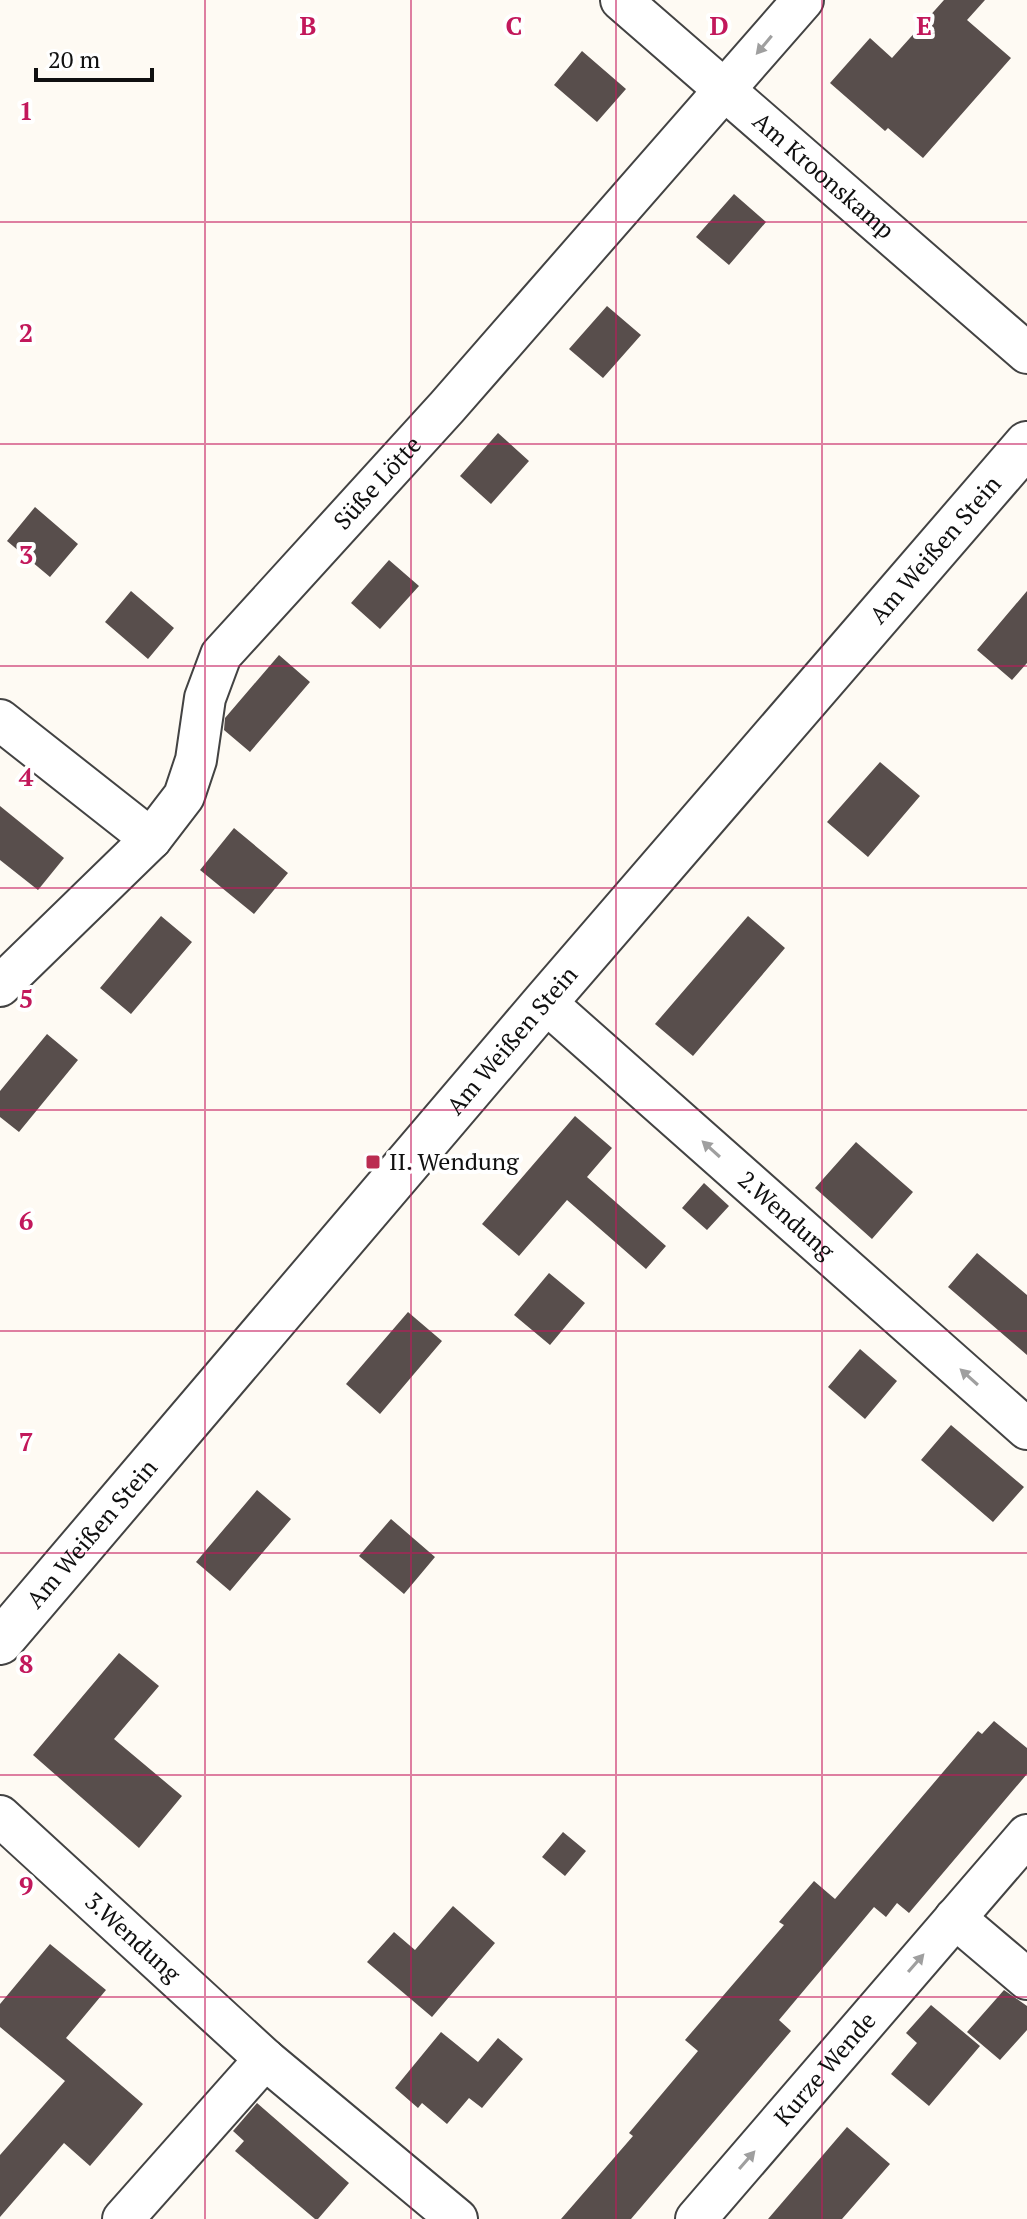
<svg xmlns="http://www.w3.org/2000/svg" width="1027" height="2219" font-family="'PT Serif',serif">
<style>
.building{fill:#584e4c}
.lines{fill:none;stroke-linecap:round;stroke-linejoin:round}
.minor-casing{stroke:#434343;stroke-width:44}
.tertiary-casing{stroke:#434343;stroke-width:48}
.minor{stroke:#fff;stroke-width:40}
.tertiary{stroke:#fff;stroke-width:44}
.oneway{fill:#9f9f9f}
.grid{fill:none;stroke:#c2185b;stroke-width:2;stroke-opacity:0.55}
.poi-dot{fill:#bb2c51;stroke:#fff;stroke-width:3}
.labels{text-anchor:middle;stroke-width:8;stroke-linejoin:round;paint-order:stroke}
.street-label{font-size:24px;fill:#101010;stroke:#fff}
.poi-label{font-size:24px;fill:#101010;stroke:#fff;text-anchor:start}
.grid-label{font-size:26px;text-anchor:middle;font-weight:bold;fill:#c2185b;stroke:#fff;stroke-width:8;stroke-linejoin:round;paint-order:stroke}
</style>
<rect width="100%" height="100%" fill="#fefaf3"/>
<path class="building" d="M 944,0 L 985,0 L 967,20 L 1011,58 L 923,158 L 888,128 L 885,131 L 830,83 L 870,38 L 892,58 Z
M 582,51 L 626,89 L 597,122 L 554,85 Z
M 734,194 L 766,222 L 729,265 L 696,237 Z
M 607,306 L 641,335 L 603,378 L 569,349 Z
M 498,433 L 529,461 L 491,504 L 460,476 Z
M 35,507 L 78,544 L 50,577 L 7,541 Z
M 389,560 L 419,586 L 380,629 L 351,603 Z
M 131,591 L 174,628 L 148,659 L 105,622 Z
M 1027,591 L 1027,663 L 1012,680 L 977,650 Z
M 279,655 L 310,682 L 250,752 L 224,730 L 225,718 Z
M 880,762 L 920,796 L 868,857 L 827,822 Z
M 0,806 L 64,858 L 38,890 L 0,860 Z
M 234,828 L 288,873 L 254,914 L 200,870 Z
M 161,916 L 192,942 L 131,1014 L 100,988 Z
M 748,916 L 785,948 L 693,1056 L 655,1024 Z
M 47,1034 L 78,1060 L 19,1132 L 0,1117 L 0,1091 Z
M 575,1116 L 612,1148 L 587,1177 L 666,1246 L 646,1269 L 567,1200 L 519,1256 L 482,1224 Z
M 856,1142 L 913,1192 L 872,1239 L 815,1188 Z
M 704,1183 L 729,1206 L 707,1230 L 682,1208 Z
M 977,1253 L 1027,1295 L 1027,1355 L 948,1287 Z
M 549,1273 L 585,1303 L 550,1345 L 514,1315 Z
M 408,1312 L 442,1341 L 380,1414 L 346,1384 Z
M 860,1349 L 897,1381 L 865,1419 L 828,1387 Z
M 951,1425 L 1024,1487 L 993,1522 L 921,1460 Z
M 257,1490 L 291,1519 L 230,1591 L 196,1562 Z
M 391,1519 L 435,1557 L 404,1594 L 359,1556 Z
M 119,1653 L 159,1686 L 114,1739 L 182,1796 L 139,1848 L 33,1755 Z
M 994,1721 L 1027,1748 L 1027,1774 L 909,1913 L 897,1903 L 886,1917 L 874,1907 L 779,2020 L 791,2031 L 631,2219 L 561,2219 L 633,2136 L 629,2133 L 698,2051 L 685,2040 L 784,1925 L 779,1922 L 814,1881 L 835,1899 L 978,1731 L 982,1734 Z
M 563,1832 L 586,1851 L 565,1876 L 542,1857 Z
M 453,1906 L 495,1943 L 432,2017 L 367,1962 L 394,1932 L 415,1950 Z
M 50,1944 L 106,1990 L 66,2038 L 143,2104 L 90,2166 L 64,2143 L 0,2217 L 0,2155 L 65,2081 L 0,2027 L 0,2004 Z
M 1004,1990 L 1027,2006 L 1027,2030 L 1000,2060 L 967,2032 Z
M 931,2005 L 980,2046 L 929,2106 L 891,2074 L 917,2043 L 906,2033 Z
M 441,2032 L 478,2062 L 498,2038 L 523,2059 L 482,2108 L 469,2098 L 447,2124 L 422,2103 L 418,2108 L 395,2088 Z
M 257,2103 L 349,2183 L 318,2219 L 315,2219 L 235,2151 L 244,2141 L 233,2131 Z
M 847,2127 L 890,2164 L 842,2219 L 768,2219 Z"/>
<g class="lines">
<g class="minor-casing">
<g id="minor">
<path id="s1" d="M 621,0 L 1027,353"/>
<path d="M 0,720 L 151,839"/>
<path id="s2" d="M 0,986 L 151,839 L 184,796 L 196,760 L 205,698 L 221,655 L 447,407 L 803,0"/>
<path id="s3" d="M 545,1002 L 1027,1429"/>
<path id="s4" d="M 0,1816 L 265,2059 L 457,2219"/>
<path d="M 955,1918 L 1027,1979"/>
<path d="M 123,2219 L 265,2059"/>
<path id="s5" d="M 696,2219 L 1027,1835"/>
</g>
</g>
<g class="tertiary-casing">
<g id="tertiary">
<path id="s6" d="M 0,1642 L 545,1002 L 1027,444"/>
</g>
</g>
<use href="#minor" class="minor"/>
<use href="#tertiary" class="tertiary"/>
</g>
<defs><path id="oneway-solid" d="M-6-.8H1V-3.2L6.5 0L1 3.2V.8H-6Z" transform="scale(2)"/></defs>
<g class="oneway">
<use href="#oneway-solid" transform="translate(764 45) rotate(130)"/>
<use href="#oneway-solid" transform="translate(711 1149) rotate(-138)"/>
<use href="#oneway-solid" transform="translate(969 1377) rotate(-138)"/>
<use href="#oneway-solid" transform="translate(916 1963) rotate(-49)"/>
<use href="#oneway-solid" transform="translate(747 2160) rotate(-49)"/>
</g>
<path class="grid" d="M 205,0 L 205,2219M 411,0 L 411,2219M 616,0 L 616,2219M 822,0 L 822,2219M 0,222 L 1027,222M 0,444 L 1027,444M 0,666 L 1027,666M 0,888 L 1027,888M 0,1110 L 1027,1110M 0,1331 L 1027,1331M 0,1553 L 1027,1553M 0,1775 L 1027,1775M 0,1997 L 1027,1997"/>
<rect class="poi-dot" x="365" y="1154" width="16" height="16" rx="4"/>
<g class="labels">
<g class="street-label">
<text dy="8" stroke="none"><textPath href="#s1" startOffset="268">Am Kroonskamp</textPath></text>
<text dy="8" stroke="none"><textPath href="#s2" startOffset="644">Süße Lötte</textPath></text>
<text dy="8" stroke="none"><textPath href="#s6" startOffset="1438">Am Weißen Stein</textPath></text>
<text dy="8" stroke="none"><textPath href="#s6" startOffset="790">Am Weißen Stein</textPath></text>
<text dy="8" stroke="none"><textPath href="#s3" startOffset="322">2.Wendung</textPath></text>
<text dy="8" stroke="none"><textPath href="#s6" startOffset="142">Am Weißen Stein</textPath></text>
<text dy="8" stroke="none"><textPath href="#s4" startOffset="180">3.Wendung</textPath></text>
<text dy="8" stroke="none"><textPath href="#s5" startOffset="198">Kurze Wende</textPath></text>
</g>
<g class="poi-label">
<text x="389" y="1170">II. Wendung</text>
</g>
</g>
<g class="grid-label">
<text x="308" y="35">B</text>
<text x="514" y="35">C</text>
<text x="719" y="35">D</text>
<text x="924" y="35">E</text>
<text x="26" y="120">1</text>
<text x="26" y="342">2</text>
<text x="26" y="564">3</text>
<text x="26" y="786">4</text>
<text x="26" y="1008">5</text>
<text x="26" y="1230">6</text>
<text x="26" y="1451">7</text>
<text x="26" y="1673">8</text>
<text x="26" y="1895">9</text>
</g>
<path d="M36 68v12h116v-12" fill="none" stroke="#101010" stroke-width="4"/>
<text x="48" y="68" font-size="24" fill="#101010" stroke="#ffffff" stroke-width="6" paint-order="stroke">20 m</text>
</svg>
